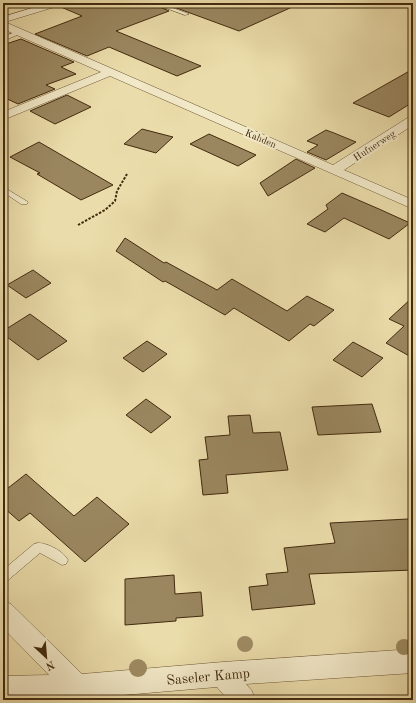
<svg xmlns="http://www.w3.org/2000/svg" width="416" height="703" font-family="'Old Standard TT',serif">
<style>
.building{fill:#9a8760;stroke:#432a0e}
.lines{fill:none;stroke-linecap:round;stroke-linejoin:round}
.service-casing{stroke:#6d5735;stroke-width:1}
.minor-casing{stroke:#6d5735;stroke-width:1}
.path{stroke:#432a0e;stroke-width:2;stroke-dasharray:2.5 1.5;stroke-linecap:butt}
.service{fill:#f2e9c8;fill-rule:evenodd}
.minor{fill:#f2e9c8;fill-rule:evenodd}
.tree{fill:#9e8b63}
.labels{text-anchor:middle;stroke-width:4;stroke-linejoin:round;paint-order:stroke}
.far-street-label{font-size:10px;fill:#432a0e;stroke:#f2e9c8}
.near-street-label{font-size:14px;fill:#432a0e;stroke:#f2e9c8}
</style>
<rect width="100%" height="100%" fill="#ebddab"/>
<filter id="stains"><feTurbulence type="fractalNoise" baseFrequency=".005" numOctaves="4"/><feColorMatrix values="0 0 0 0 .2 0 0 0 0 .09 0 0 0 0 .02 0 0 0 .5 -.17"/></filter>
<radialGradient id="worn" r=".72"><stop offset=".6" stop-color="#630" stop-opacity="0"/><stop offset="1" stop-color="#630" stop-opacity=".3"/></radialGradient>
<path class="building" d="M 64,3 L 151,3 L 169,11 L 116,31 L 201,66 L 177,76 L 109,47 L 87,56 L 35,34 L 82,16 L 61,7 Z
M 163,3 L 301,3 L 239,31 Z
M 21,39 L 74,62 L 61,67 L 76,74 L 46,85 L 55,89 L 18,104 L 3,97 L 3,45 Z
M 413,69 L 413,102 L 389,117 L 353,103 Z
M 67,95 L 91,107 L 55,124 L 30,111 Z
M 142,129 L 173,137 L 156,153 L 124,144 Z
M 326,130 L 334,133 L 356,142 L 326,160 L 307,152 L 318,145 L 307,141 Z
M 209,134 L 256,155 L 238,166 L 190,144 Z
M 39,142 L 113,185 L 81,200 L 37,174 L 40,173 L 10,157 Z
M 296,159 L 315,168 L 268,196 L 260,183 Z
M 342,193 L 379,209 L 410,223 L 389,239 L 344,218 L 325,232 L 307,224 L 328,209 L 326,205 Z
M 125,238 L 164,263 L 166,262 L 217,290 L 232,279 L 287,311 L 307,296 L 334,310 L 314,326 L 310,324 L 289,341 L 234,308 L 225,315 L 165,281 L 163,282 L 116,251 Z
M 33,270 L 51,283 L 26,298 L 7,285 Z
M 413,297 L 413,358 L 386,343 L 404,326 L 389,319 Z
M 30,314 L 67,341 L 38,360 L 3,334 L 3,331 Z
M 147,341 L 167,354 L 143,372 L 123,358 Z
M 353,342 L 383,358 L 362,377 L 333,360 Z
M 146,399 L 171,417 L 151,433 L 126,415 Z
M 372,404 L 381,432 L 318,435 L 312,407 Z
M 250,415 L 253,433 L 280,432 L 288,470 L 226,475 L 228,493 L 203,495 L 199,460 L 208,459 L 205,437 L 230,435 L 228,416 Z
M 26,474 L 74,516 L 97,497 L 129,524 L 85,562 L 30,513 L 19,521 L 3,507 L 3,492 Z
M 408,519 L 413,534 L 413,570 L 309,574 L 315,604 L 252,610 L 249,587 L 268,585 L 266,574 L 288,572 L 284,548 L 335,543 L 330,523 Z
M 174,575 L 175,594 L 201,592 L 203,616 L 176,618 L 176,621 L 125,625 L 125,579 Z"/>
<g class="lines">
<g class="service-casing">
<path id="service" d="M 152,3 L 159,3 L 189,14 L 185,15 Z
M 20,30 L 23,32 L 22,33 L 3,41 L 3,37 Z
M 3,187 L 5,188 L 28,202 L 27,204 L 21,204 L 3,192 Z
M 38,543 C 48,543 63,551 68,560 L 66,564 L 62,565 L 40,553 L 7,581 L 3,582 L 3,570 L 34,544 Z"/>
</g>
<g class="minor-casing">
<path id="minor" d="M 48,3 L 63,3 L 61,5 L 5,22 L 333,165 L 409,117 L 413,116 L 413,125 L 344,170 L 413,200 L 413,209 L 110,76 L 3,120 L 3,112 L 101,72 L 3,29 L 3,17 Z
M 3,601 L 11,604 L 82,674 L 223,662 L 413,649 L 413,673 L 246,684 L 252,691 L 255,700 L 228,700 L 217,687 L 77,699 L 3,700 L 3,676 L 49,675 L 3,628 Z"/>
</g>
<path class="path" d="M 78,225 L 105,210 L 115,201 L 117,191 L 127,174"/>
<use href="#service" class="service"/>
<use href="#minor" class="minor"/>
</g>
<g class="tree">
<circle cx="245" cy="644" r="8"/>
<circle cx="404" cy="647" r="8"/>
<circle cx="138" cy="668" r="9"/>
</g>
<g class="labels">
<g class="far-street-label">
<text transform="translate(261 138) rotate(23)" y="4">Kahden</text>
<text transform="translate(374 145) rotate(-33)" y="4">Hufnerweg</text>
</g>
<g class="near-street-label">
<text transform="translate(208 676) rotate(-5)" y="5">Saseler Kamp</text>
</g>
</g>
<rect width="416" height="703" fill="none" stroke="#ebddab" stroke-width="16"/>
<rect x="4" y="4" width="408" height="695" fill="none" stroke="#432a0e" stroke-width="2"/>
<rect x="8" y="8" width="400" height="687" fill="none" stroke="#432a0e"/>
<g transform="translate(46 657) rotate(154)" stroke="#f2e9c8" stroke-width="3" paint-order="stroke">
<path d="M0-3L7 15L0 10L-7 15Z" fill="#432a0e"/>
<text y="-6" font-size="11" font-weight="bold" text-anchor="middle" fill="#432a0e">N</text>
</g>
<rect width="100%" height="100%" filter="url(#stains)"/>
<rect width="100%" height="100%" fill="url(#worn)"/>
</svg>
